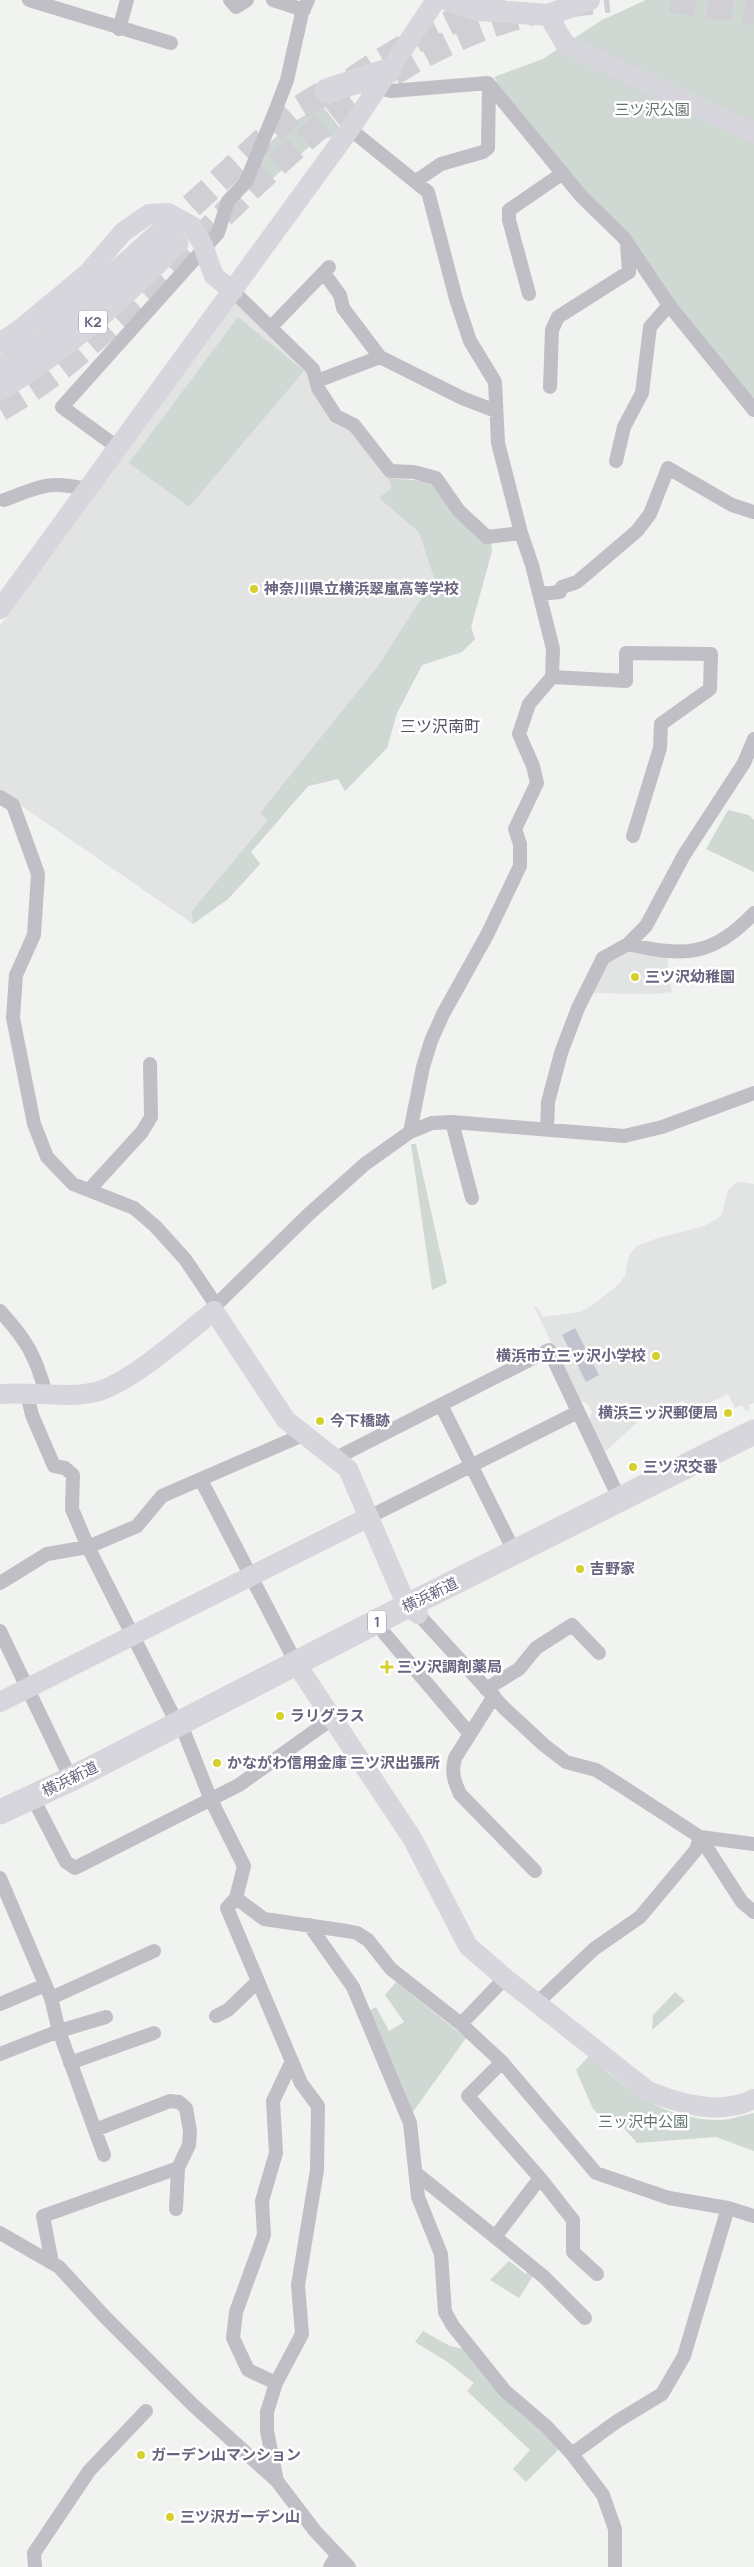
<svg xmlns="http://www.w3.org/2000/svg" width="754" height="2567" font-family="Manrope,'Noto Sans JP',sans-serif">
<style>
.built{fill:#e2e4e3}
.green{fill:#cfd8d3}
.water{fill:#c3c3cf}
.lines{fill:none;stroke-linecap:round;stroke-linejoin:round}
.highway-tunnel{stroke:#cfcfd4;stroke-width:25;stroke-dasharray:25 12;stroke-linecap:butt}
.street{stroke:#c0bfc6;stroke-width:14}
.secondary{stroke:#d7d6dd;stroke-width:20}
.primary{stroke:#d7d6dd;stroke-width:22}
.highway{stroke:#d7d6dd;stroke-width:25}
.poi-dot{fill:#d6d02d;stroke:#fff;stroke-width:2}
.labels{text-anchor:middle;stroke-width:5;stroke-linejoin:round;paint-order:stroke}
.shield{fill:#fff;stroke:#9692a5;stroke-width:1}
.shield-label{font-size:14px;font-weight:bold;fill:#69647f}
.park-label{font-size:15px;fill:#63766d;stroke:#fff}
.poi-label{font-size:15px;font-weight:bold;fill:#69647f;stroke:#fff;text-anchor:start}
.street-label{font-size:15px;fill:#69647f;stroke:#fff}
.neighbourhood-label{font-size:16px;fill:#555264;stroke:#fff}
</style>
<rect width="100%" height="100%" fill="#f1f3f0"/>
<path class="built" d="M 234,303 L 236,303 L 309,371 L 315,390 L 335,424 L 351,431 L 388,478 L 434,482 L 492,551 L 471,627 L 475,639 L 462,652 L 422,665 L 397,713 L 387,748 L 345,791 L 338,779 L 308,786 L 251,852 L 260,864 L 228,899 L 193,924 L 0,791 L 0,626 Z
M 633,949 L 667,958 L 672,992 L 655,994 L 593,993 L 606,962 Z
M 741,1182 L 754,1184 L 754,1403 L 748,1405 L 750,1409 L 746,1411 L 742,1405 L 735,1408 L 728,1394 L 688,1413 L 684,1401 L 647,1413 L 603,1454 L 588,1422 L 592,1412 L 587,1403 L 578,1401 L 534,1306 L 536,1306 L 543,1317 L 580,1312 L 591,1306 L 618,1285 L 625,1276 L 629,1255 L 637,1246 L 658,1238 L 704,1226 L 715,1220 L 722,1215 L 728,1190 L 736,1183 Z"/>
<path class="green" d="M 646,0 L 754,0 L 754,413 L 608,225 L 488,83 L 497,81 L 494,77 L 543,59 L 602,20 Z
M 322,105 L 340,128 L 334,136 L 316,141 L 259,190 L 249,185 L 266,146 L 292,123 Z
M 238,317 L 304,371 L 189,507 L 129,463 Z
M 388,478 L 434,482 L 491,539 L 492,551 L 471,627 L 475,639 L 462,652 L 422,665 L 397,713 L 387,748 L 345,791 L 338,779 L 308,786 L 251,852 L 260,864 L 228,899 L 193,924 L 192,911 L 268,820 L 260,813 L 379,665 L 434,578 L 419,532 L 379,498 L 392,488 Z
M 728,810 L 749,815 L 754,820 L 754,872 L 706,849 Z
M 411,1144 L 416,1144 L 447,1283 L 432,1290 Z
M 396,1982 L 466,2038 L 412,2113 L 370,2010 L 376,2007 L 389,2031 L 404,2022 L 385,1995 Z
M 675,1992 L 685,2001 L 652,2030 L 653,2015 Z
M 589,2056 C 629,2091 664,2120 720,2120 C 731,2120 743,2115 754,2113 L 754,2151 L 716,2137 L 637,2143 L 616,2119 L 602,2117 L 593,2109 L 576,2070 Z
M 509,2261 L 526,2274 L 530,2270 L 535,2273 L 519,2298 L 490,2280 Z
M 423,2331 L 450,2346 L 469,2350 L 562,2446 L 526,2482 L 513,2469 L 530,2450 L 467,2391 L 474,2383 L 446,2361 L 415,2342 Z"/>
<path class="water" d="M 575,1328 L 599,1375 L 586,1382 L 562,1335 Z"/>
<g class="lines">
<path class="highway-tunnel" d="M 671,0 L 754,12
M 567,5 L 609,0
M 352,80 C 400,47 450,19 505,0
M 164,231 L 297,109 L 327,91
M 0,409 C 65,372 104,331 157,280 C 266,174 377,51 530,14"/>
<path class="street" d="M 29,0 L 171,43
M 230,0 L 236,7 L 247,0
M 273,0 L 304,10
M 119,29 L 127,0
M 378,88 L 391,91 L 488,83 L 581,196 L 624,238 L 669,305 L 754,410
M 350,129 L 428,192 L 456,299 L 470,341 L 495,382 L 498,443 L 521,533 L 532,565 L 553,649 L 552,677 L 529,704 L 519,734 L 533,766 L 537,783 L 515,829 L 520,844 L 520,866 L 487,935 L 443,1014 L 431,1041 L 423,1067 L 410,1132
M 416,181 L 441,164 L 483,152 L 488,148 L 489,85
M 324,273 L 340,295 L 343,308 L 380,357 L 462,398 L 496,411
M 233,291 L 313,369 L 318,388 L 336,416 L 354,425 L 390,471 L 414,472 L 436,478 L 459,511 L 487,537 L 521,533
M 529,294 L 509,220 L 509,210 L 563,173
M 271,327 L 329,267
M 317,381 L 380,357
M 550,387 L 552,330 L 558,317 L 629,272 L 627,243
M 117,447 L 62,407 L 218,233 L 228,201 L 246,182 L 274,114 L 287,80 L 302,13 L 308,0
M 616,461 L 624,427 L 642,393 L 650,327 L 669,305
M 4,500 C 40,487 47,480 86,489
M 540,594 L 560,592 L 562,587 L 577,582 L 637,531 L 650,514 L 668,468 L 732,505 L 754,512
M 552,677 L 626,681 L 626,653 L 711,654 L 710,689 L 661,724 L 660,748 L 633,836
M 0,797 L 13,805 L 38,874 L 34,935 L 16,975 L 13,1018 L 34,1124 L 47,1157 L 73,1184 L 134,1208 L 155,1226 L 185,1259 L 216,1305
M 628,944 C 683,957 713,957 754,913
M 452,1122 L 472,1198
M 547,1130 L 548,1102 L 561,1053 L 578,1008 L 603,958 L 628,944 L 646,926 L 684,855 L 744,763 L 754,739
M 89,1190 L 142,1132 L 151,1117 L 150,1064
M 0,1311 C 27,1340 36,1357 46,1394
M 214,1311 L 216,1305 L 309,1214 L 365,1164 L 410,1132 L 432,1123 L 452,1122 L 624,1136 L 662,1127 L 754,1093
M 27,1394 L 32,1415 L 54,1466 L 65,1468 L 73,1475 L 72,1509 L 88,1547 L 178,1725
M 441,1405 L 515,1553
M 336,1458 L 549,1350 L 620,1500
M 201,1480 L 297,1665
M 369,1517 L 578,1412
M 0,1583 L 47,1554 L 88,1547 L 137,1526 L 162,1496 L 305,1434
M 418,1614 L 504,1708 L 544,1745 L 566,1762 L 596,1770 L 620,1785 L 700,1837 L 742,1902 L 754,1912
M 0,1631 L 71,1779
M 384,1633 L 470,1734
M 486,1689 L 519,1669 L 536,1648 L 572,1625 L 599,1653
M 494,1696 L 455,1758 C 451,1772 454,1781 460,1794 L 535,1871
M 184,1732 L 211,1800 L 244,1866 L 236,1898 L 227,1908 L 301,2083 L 318,2106 L 317,2170 L 298,2285 L 302,2334 L 276,2383 L 267,2412 L 267,2431 L 277,2481 L 315,2531 L 349,2567
M 37,1806 L 66,1862 L 75,1868 L 239,1785 L 333,1718
M 700,1837 L 754,1844
M 0,1878 L 51,1998 L 59,2031 L 104,2155
M 236,1898 L 264,1919 L 347,1931 L 357,1933 L 368,1940 L 391,1969 L 461,2024 L 502,2062 L 596,2173 L 669,2198 L 728,2208 L 754,2216
M 309,1925 L 353,1987 L 410,2123 L 418,2197 L 441,2254 L 445,2312 L 453,2326 L 505,2391 L 546,2426 L 572,2454 L 603,2495 L 615,2529 L 615,2567
M 51,1998 L 154,1951
M 537,2003 L 594,1949 L 640,1917 L 696,1850 L 700,1837
M 0,2004 L 45,1985
M 216,2016 L 228,2010 L 258,1981
M 461,2024 L 505,1978
M 0,2054 L 59,2031 L 106,2017
M 70,2063 L 154,2033
M 95,2130 L 170,2101 L 179,2102 L 186,2108 L 190,2131 L 189,2145 L 178,2168 L 176,2209
M 417,2174 L 495,2237 L 540,2178 L 468,2096 L 502,2062
M 540,2178 L 573,2220 L 573,2252 L 597,2274
M 0,2233 L 59,2267 L 105,2317 L 193,2405 L 277,2481
M 495,2237 L 544,2277 L 585,2318
M 52,2263 L 43,2216 L 178,2168
M 276,2383 L 248,2370 L 233,2338 L 236,2312 L 264,2235 L 262,2201 L 276,2153 L 273,2101 L 292,2061
M 572,2454 L 616,2422 L 662,2394 L 684,2356 L 728,2208
M 35,2567 L 34,2553 L 89,2471 L 146,2411
M 330,2567 L 337,2555"/>
<path class="secondary" d="M 548,15 L 565,44 L 754,133
M 0,343 L 23,327 L 88,273 L 123,232 L 149,214 L 168,213 L 192,226 L 202,243 L 214,276 L 233,291
M 0,609 L 350,129 L 436,0
M 0,1394 C 31,1391 66,1399 96,1392 C 132,1382 183,1335 214,1311 L 286,1420 L 348,1469 L 407,1606 L 418,1614
M 297,1665 L 412,1838 L 468,1946 L 505,1978 L 648,2091 C 680,2104 721,2116 754,2099
M 0,1702 L 369,1517"/>
<path class="primary" d="M 448,0 L 478,10 L 548,15 L 589,0"/>
<path class="highway" d="M 327,91 L 388,71
M 0,369 L 40,342 L 164,231
M 0,388 C 67,348 121,297 176,243
M 0,1812 L 71,1779 L 407,1606 L 754,1432"/>
</g>
<g class="poi-dot">
<circle cx="254" cy="589" r="5"/>
<circle cx="635" cy="977" r="5"/>
<circle cx="656" cy="1356" r="5"/>
<circle cx="728" cy="1413" r="5"/>
<circle cx="320" cy="1421" r="5"/>
<circle cx="633" cy="1467" r="5"/>
<circle cx="580" cy="1569" r="5"/>
<path d="M384.5 1659.5h5v5h5v5h-5v5h-5v-5h-5v-5h5z"/>
<circle cx="280" cy="1716" r="5"/>
<circle cx="217" cy="1763" r="5"/>
<circle cx="141" cy="2455" r="5"/>
<circle cx="170" cy="2517" r="5"/>
</g>
<g class="labels">
<g class="shield">
<rect x="79" y="310.5" width="28" height="23" rx="4"/>
<rect x="368" y="1610.5" width="18" height="23" rx="4"/>
</g>
<g class="shield-label">
<text x="93" y="327">K2</text>
<text x="377" y="1627">1</text>
</g>
<g class="park-label">
<text x="652" y="115">三ツ沢公園</text>
<text x="643" y="2127">三ッ沢中公園</text>
</g>
<g class="poi-label">
<text x="264" y="594">神奈川県立横浜翠嵐高等学校</text>
<text x="645" y="982">三ツ沢幼稚園</text>
<text x="646" y="1361" text-anchor="end">横浜市立三ッ沢小学校</text>
<text x="718" y="1418" text-anchor="end">横浜三ッ沢郵便局</text>
<text x="330" y="1426">今下橋跡</text>
<text x="643" y="1472">三ツ沢交番</text>
<text x="590" y="1574">吉野家</text>
<text x="397" y="1672">三ツ沢調剤薬局</text>
<text x="290" y="1721">ラリグラス</text>
<text x="227" y="1768">かながわ信用金庫 三ツ沢出張所</text>
<text x="151" y="2460">ガーデン山マンション</text>
<text x="180" y="2522">三ツ沢ガーデン山</text>
</g>
<g class="street-label">
<text transform="translate(430 1595) rotate(-26)" y="5">横浜新道</text>
<text transform="translate(70 1779) rotate(-26)" y="5">横浜新道</text>
</g>
<g class="neighbourhood-label">
<text x="440" y="732">三ツ沢南町</text>
</g>
</g>
</svg>
